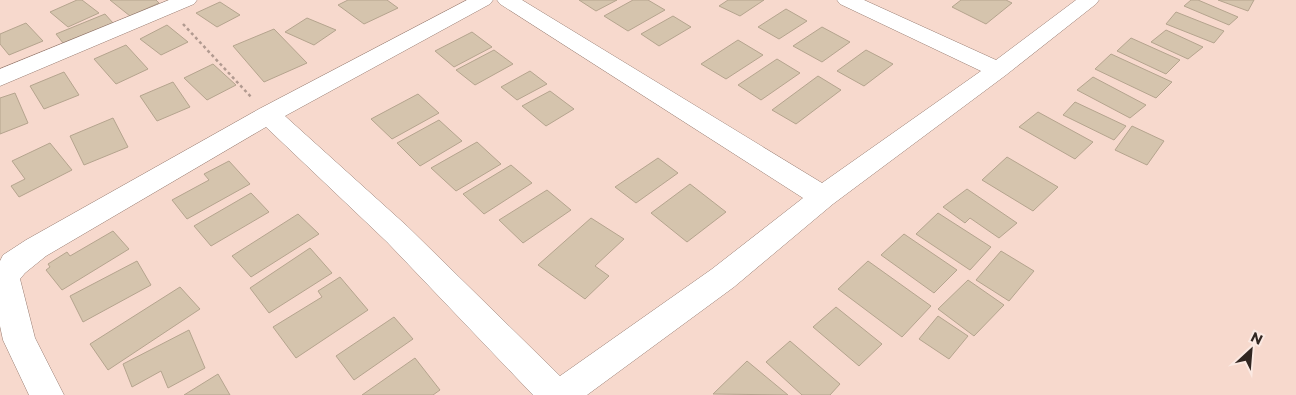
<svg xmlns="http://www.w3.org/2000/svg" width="1296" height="395" font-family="Montserrat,sans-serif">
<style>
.building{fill:#d5c4ad;stroke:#b5a48e}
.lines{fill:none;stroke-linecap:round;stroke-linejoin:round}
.minor-casing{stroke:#987d72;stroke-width:1}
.path{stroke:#b19a90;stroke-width:2.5;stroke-dasharray:3 3;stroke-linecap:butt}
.minor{fill:#fff;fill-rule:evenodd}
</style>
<rect width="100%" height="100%" fill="#f7d9cd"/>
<path class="building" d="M 77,0 L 82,0 L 99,13 L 68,27 L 50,12 Z
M 110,0 L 156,0 L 159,3 L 130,16 Z
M 348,0 L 387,0 L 398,8 L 364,24 L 338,5 Z
M 579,0 L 617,0 L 596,11 Z
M 633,0 L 648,0 L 665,10 L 628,31 L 604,16 Z
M 728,0 L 764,0 L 740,16 L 719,6 Z
M 961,0 L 1006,0 L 1012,3 L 986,24 L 952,7 Z
M 1191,0 L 1198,0 L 1238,17 L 1229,25 L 1184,6 Z
M 1218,0 L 1254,0 L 1248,11 Z
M 220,2 L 240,15 L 217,27 L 196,13 Z
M 786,9 L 807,21 L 779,39 L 758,27 Z
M 1176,12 L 1224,31 L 1214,43 L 1166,24 Z
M 105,14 L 113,23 L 63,43 L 56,34 Z
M 673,16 L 691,27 L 659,46 L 641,34 Z
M 307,18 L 336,30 L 314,45 L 285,32 Z
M 26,23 L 43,41 L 9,55 L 0,44 L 0,34 Z
M 167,25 L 188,42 L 161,55 L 140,39 Z
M 822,27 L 850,42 L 822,62 L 793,46 Z
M 274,29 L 307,63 L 264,82 L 233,46 Z
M 1166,30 L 1203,47 L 1188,59 L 1151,42 Z
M 472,32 L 492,47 L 454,67 L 435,51 Z
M 1131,38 L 1180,60 L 1166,74 L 1117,51 Z
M 738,40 L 763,55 L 726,79 L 701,64 Z
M 126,45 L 148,69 L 116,84 L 94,59 Z
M 494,50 L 513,64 L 475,85 L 456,70 Z
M 866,50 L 893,64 L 864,86 L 837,71 Z
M 1111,54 L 1172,82 L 1156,98 L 1095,69 Z
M 777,59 L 800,73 L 761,100 L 738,85 Z
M 213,64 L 236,85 L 207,100 L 184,78 Z
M 530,71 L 547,84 L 517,100 L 501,87 Z
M 64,72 L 79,95 L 44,109 L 30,86 Z
M 818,76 L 841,90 L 796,124 L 772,110 Z
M 1093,77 L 1146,105 L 1130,118 L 1077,90 Z
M 173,82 L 190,107 L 157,121 L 140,96 Z
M 550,91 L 574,109 L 546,126 L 522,106 Z
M 15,93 L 28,123 L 0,134 L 0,98 Z
M 418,94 L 439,113 L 392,139 L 371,119 Z
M 1075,102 L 1126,126 L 1114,140 L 1063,115 Z
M 1038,112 L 1093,142 L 1075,159 L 1019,127 Z
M 113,118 L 128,147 L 84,165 L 70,136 Z
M 439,120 L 462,141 L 420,166 L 397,143 Z
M 1132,126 L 1164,141 L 1147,165 L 1115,150 Z
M 477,142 L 501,164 L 456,191 L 431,168 Z
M 50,143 L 72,170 L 19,197 L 11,186 L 25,179 L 12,161 Z
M 1007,157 L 1058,187 L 1033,211 L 982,180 Z
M 658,158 L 678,173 L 636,203 L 615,187 Z
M 229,161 L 250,184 L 187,219 L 172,200 L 209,180 L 204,174 Z
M 511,165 L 532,183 L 484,214 L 463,194 Z
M 690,184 L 726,212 L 687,242 L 651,213 Z
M 967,189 L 1017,223 L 999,238 L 970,218 L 965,223 L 943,207 Z
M 547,190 L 571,210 L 523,243 L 499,220 Z
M 251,193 L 269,212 L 211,246 L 194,226 Z
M 938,213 L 991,247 L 970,270 L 916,234 Z
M 298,214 L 319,234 L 251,277 L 232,256 Z
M 591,218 L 624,239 L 595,266 L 609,276 L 585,299 L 538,265 Z
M 113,231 L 129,249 L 62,290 L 46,270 L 50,267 L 48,264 L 67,252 L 70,256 Z
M 904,234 L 957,270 L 934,293 L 881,255 Z
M 310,248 L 332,273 L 269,313 L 250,288 Z
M 1001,251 L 1034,271 L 1009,301 L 976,280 Z
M 137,261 L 151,285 L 83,322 L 70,296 Z
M 868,261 L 931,306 L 902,337 L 838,289 Z
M 340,277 L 368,310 L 296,358 L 273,327 L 322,297 L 318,291 Z
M 968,280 L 1004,305 L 974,336 L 938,309 Z
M 180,287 L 200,309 L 108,370 L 90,344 Z
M 836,307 L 882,344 L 859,366 L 813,327 Z
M 938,316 L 968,336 L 949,359 L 919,339 Z
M 394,317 L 413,339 L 354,380 L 336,356 Z
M 189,330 L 205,368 L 168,388 L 161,371 L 132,387 L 123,364 Z
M 790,341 L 840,384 L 830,395 L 802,395 L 766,362 Z
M 415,358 L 440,390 L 433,395 L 362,395 Z
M 747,361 L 788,395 L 713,394 Z
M 218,374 L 230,395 L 184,395 Z"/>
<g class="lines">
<g class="minor-casing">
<path id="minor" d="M 169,0 L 197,0 L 194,4 L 0,86 L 0,69 Z
M 467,0 L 493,0 L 490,4 L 285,116 L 407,226 L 560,376 L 712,269 L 803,198 L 500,4 L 497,0 L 522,0 L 822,183 L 981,71 L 840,4 L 837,0 L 864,0 L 996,60 L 1076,0 L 1099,0 L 1096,4 L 1006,75 L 833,204 L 734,287 L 587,395 L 533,395 L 387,242 L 266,127 L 46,256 L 25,273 L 20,279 L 35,338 L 64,395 L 29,395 L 3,340 L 0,326 L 0,261 L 3,255 L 26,240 L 259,109 Z"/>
</g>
<path class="path" d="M 183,24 L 252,98"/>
<use href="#minor" class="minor"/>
</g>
<g transform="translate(1251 350) rotate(26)" stroke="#fbe9e2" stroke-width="4" paint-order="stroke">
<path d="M0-4L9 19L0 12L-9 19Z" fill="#312621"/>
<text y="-8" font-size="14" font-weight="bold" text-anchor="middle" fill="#312621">N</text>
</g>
</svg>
